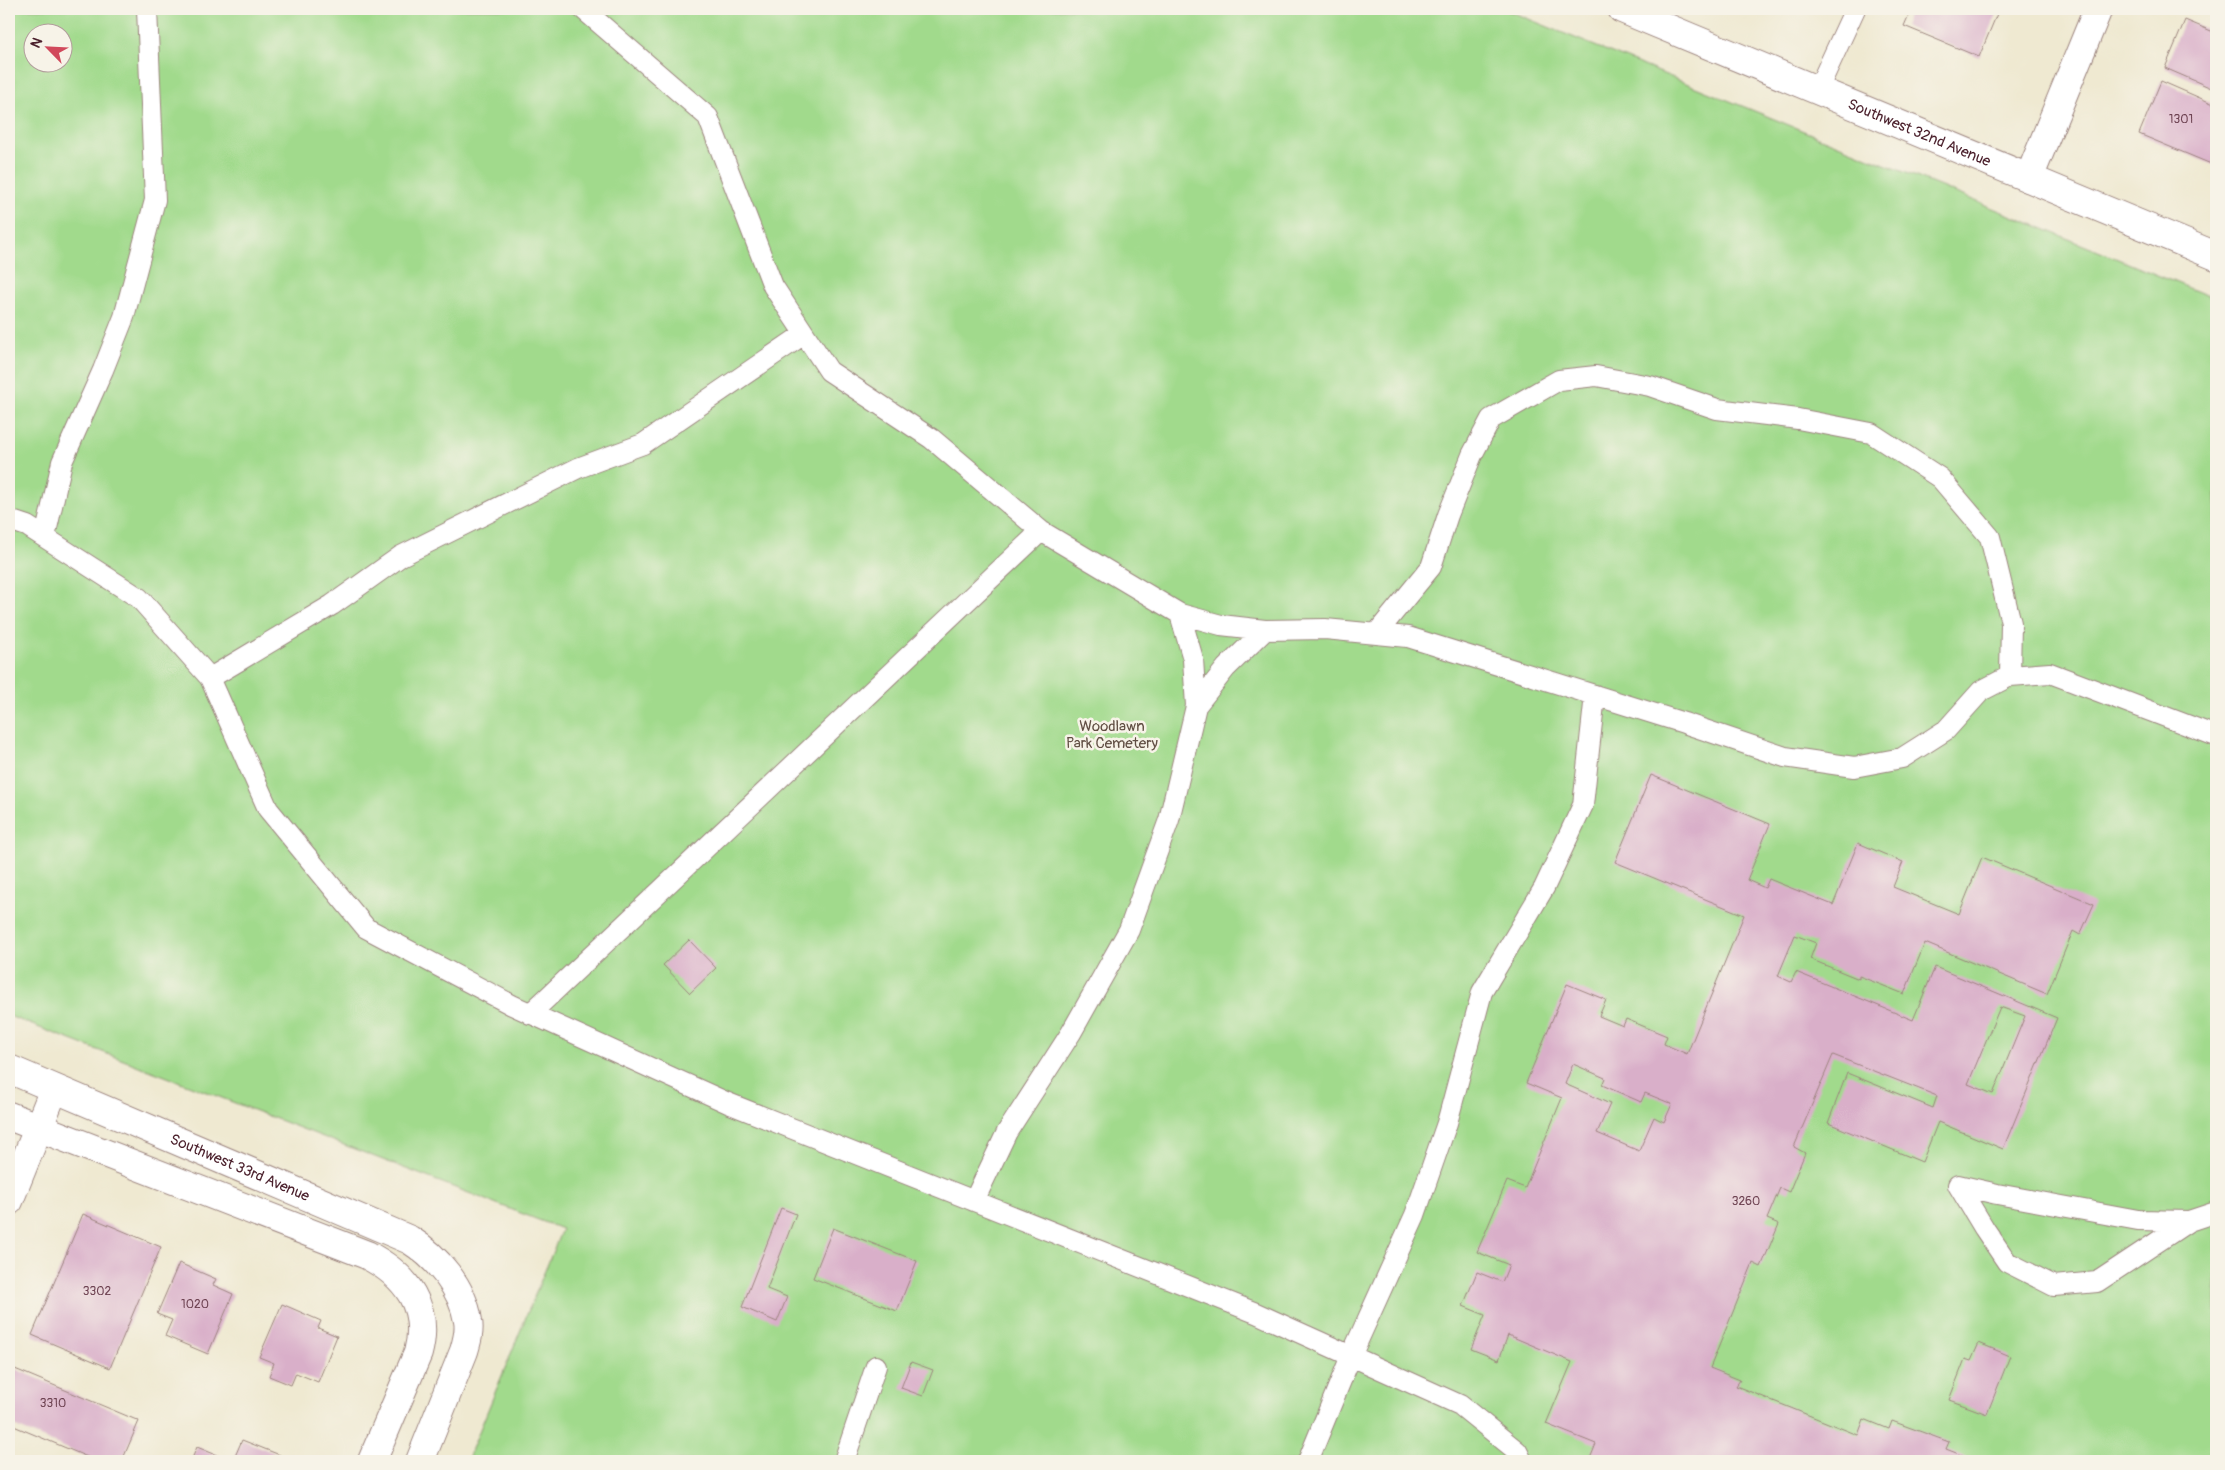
<svg xmlns="http://www.w3.org/2000/svg" width="2225" height="1470" font-family="Pangolin,sans-serif">
<style>
.green{fill:#a1da8c;stroke:#767c5c;fill-rule:evenodd}
.building{fill:#d9afc9;fill-rule:evenodd}
.lines{fill:none;stroke-linecap:round;stroke-linejoin:round}
.service-casing{stroke:#9c847e;stroke-width:22}
.minor-casing{stroke:#9c847e;stroke-width:30}
.tertiary-casing{stroke:#9c847e;stroke-width:30}
.service{stroke:#fff;stroke-width:20}
.minor{stroke:#fff;stroke-width:28}
.tertiary{stroke:#fff;stroke-width:28}
.labels{text-anchor:middle;stroke-width:5;stroke-linejoin:round;paint-order:stroke}
.number-label{font-size:12px;fill:#6e4352}
.street-label{font-size:15px;fill:#4a1f2b;stroke:#f7f3e8}
.park-label{font-size:15px;fill:#604e43;stroke:#f7f3e8}
</style>
<rect width="100%" height="100%" fill="#f7f3e8"/>
<filter id="ink" filterUnits="userSpaceOnUse"><feTurbulence type="fractalNoise" baseFrequency=".02" numOctaves="2"/><feDisplacementMap in="SourceGraphic" scale="10" xChannelSelector="R" yChannelSelector="G"/><feConvolveMatrix kernelMatrix="1 2 1 2 8 2 1 2 1" color-interpolation-filters="sRGB"/></filter>
<filter id="wash" filterUnits="userSpaceOnUse"><feTurbulence type="fractalNoise" baseFrequency=".0096" numOctaves="4" result="noise"/><feDisplacementMap in="SourceGraphic" scale="20" xChannelSelector="R" yChannelSelector="G"/><feGaussianBlur stdDeviation="1.12" result="paint"/><feColorMatrix in="noise" values="0 0 0 0 0 0 0 0 0 0 0 0 0 0 0 0 0 1.4 0 .05"/><feComposite in="paint" operator="in"/></filter>
<g filter="url(#wash)">
<rect width="100%" height="100%" fill="#efe9d1"/>
<path class="green" d="M 9,9 L 1504,9 L 2216,299 L 2216,1461 L 467,1461 L 562,1229 L 9,1016 ZM 32,32 L 62,32 L 62,62 L 32,62 Z"/>
<g id="blocks">
<path class="building" d="M 1901,9 L 1999,9 L 1979,57 L 1904,26 L 1910,12 Z
M 2185,20 L 2216,33 L 2216,90 L 2165,68 Z
M 2161,81 L 2216,105 L 2216,166 L 2139,134 Z
M 1651,775 L 1770,824 L 1747,880 L 1765,888 L 1769,879 L 1833,905 L 1858,843 L 1903,862 L 1893,887 L 1959,914 L 1982,857 L 2094,904 L 2080,935 L 2073,931 L 2047,994 L 1925,943 L 1904,994 L 1859,976 L 1859,979 L 1810,959 L 1816,943 L 1795,935 L 1778,976 L 1791,982 L 1796,972 L 1913,1020 L 1935,967 L 2057,1018 L 2003,1149 L 1938,1122 L 1922,1162 L 1828,1123 L 1847,1073 L 1933,1108 L 1937,1096 L 1833,1055 L 1794,1147 L 1805,1153 L 1789,1192 L 1780,1188 L 1767,1219 L 1779,1224 L 1761,1267 L 1753,1263 L 1710,1368 L 1740,1380 L 1736,1386 L 1858,1435 L 1864,1419 L 1889,1429 L 1892,1421 L 1949,1442 L 1946,1449 L 1977,1461 L 1589,1461 L 1596,1444 L 1546,1424 L 1572,1362 L 1508,1335 L 1499,1360 L 1471,1349 L 1485,1315 L 1463,1306 L 1477,1272 L 1502,1282 L 1509,1265 L 1477,1252 L 1507,1181 L 1525,1188 L 1562,1098 L 1526,1083 L 1567,984 L 1606,1000 L 1599,1016 L 1623,1026 L 1626,1019 L 1667,1036 L 1664,1044 L 1687,1054 L 1744,915 L 1615,862 ZM 2000,1007 L 2025,1016 L 1993,1094 L 1968,1084 ZM 1573,1064 L 1605,1078 L 1602,1085 L 1641,1102 L 1645,1093 L 1672,1104 L 1664,1122 L 1654,1117 L 1639,1151 L 1597,1133 L 1610,1104 L 1565,1084 Z
M 689,940 L 716,968 L 690,993 L 663,965 Z
M 781,1208 L 796,1214 L 767,1289 L 787,1297 L 777,1322 L 742,1307 Z
M 83,1214 L 161,1247 L 110,1368 L 32,1335 Z
M 833,1228 L 917,1261 L 897,1311 L 813,1278 Z
M 179,1263 L 216,1279 L 213,1285 L 233,1294 L 208,1354 L 165,1336 L 172,1320 L 157,1314 Z
M 282,1304 L 321,1321 L 318,1328 L 337,1336 L 318,1382 L 296,1373 L 291,1385 L 269,1376 L 274,1363 L 259,1357 Z
M 1979,1343 L 2010,1356 L 1987,1414 L 1949,1400 L 1965,1359 L 1971,1361 Z
M 911,1362 L 933,1370 L 923,1396 L 901,1388 Z
M 15,1369 L 139,1421 L 122,1461 L 97,1461 L 9,1424 L 9,1386 Z
M 242,1440 L 295,1461 L 233,1461 Z
M 197,1447 L 231,1461 L 191,1461 Z"/>
</g>
</g>
<g filter="url(#ink)">
<use href="#blocks" fill-opacity="0" stroke="#9c847e" stroke-width="1"/>
<g class="lines">
<g class="service-casing">
<path id="service" d="M 583,9 L 708,117 L 773,286 L 829,371 L 932,439 L 1041,531 L 1180,614 L 1221,625 L 1265,630 L 1325,629 L 1408,637 L 1684,723 L 1785,757 L 1854,767 L 1902,758 L 1946,730 L 1981,691 L 2010,676 L 2050,673 L 2216,736
M 1818,89 L 1855,9
M 9,520 L 27,526 L 139,598 L 210,678 L 268,809 L 366,928 L 512,1005 L 728,1103 L 1256,1313 L 1460,1405 L 1517,1451 L 1522,1461
M 45,537 L 62,462 L 103,370 L 124,317 L 155,200 L 147,9
M 1376,634 L 1431,567 L 1448,515 L 1472,455 L 1491,419 L 1559,380 L 1596,376 L 1650,386 L 1717,409 L 1798,419 L 1871,433 L 1940,478 L 1990,537 L 2011,623 L 2010,676
M 210,678 L 332,605 L 401,556 L 578,468 L 643,444 L 804,334
M 1196,706 L 1226,668 L 1265,630
M 530,1014 L 1041,531
M 974,1201 L 1007,1132 L 1071,1033 L 1129,930 L 1169,820 L 1196,706 L 1193,659 L 1180,614
M 2189,1221 L 2138,1220 L 1997,1194 L 1958,1185 L 1984,1228 L 2007,1262 L 2054,1286 L 2097,1282 L 2189,1221 L 2216,1212
M 844,1461 L 876,1366
M 1308,1461 L 1351,1356 L 1415,1215 L 1447,1123 L 1482,992 L 1544,888 L 1583,805 L 1595,695"/>
</g>
<g class="minor-casing">
<g id="minor">
<path d="M 2029,178 L 2098,9"/>
<path id="s1" d="M 9,1069 L 410,1240 C 437,1257 463,1288 468,1321 C 470,1331 467,1341 464,1351 L 420,1461"/>
<path d="M 9,1116 L 367,1255 C 407,1276 430,1307 418,1353 L 372,1461"/>
<path d="M 9,1201 L 54,1089"/>
</g>
</g>
<g class="tertiary-casing">
<g id="tertiary">
<path id="s2" d="M 1622,9 L 2216,256"/>
</g>
</g>
<use href="#service" class="service"/>
<use href="#minor" class="minor"/>
<use href="#tertiary" class="tertiary"/>
</g>
</g>
<g class="labels">
<g class="number-label">
<text x="2181" y="123">1301</text>
<text x="1746" y="1205">3260</text>
<text x="97" y="1295">3302</text>
<text x="195" y="1308">1020</text>
<text x="53" y="1407">3310</text>
</g>
<g class="street-label">
<text dy="5" stroke="none"><textPath href="#s2" startOffset="322">Southwest 32nd Avenue</textPath></text>
<text dy="5" stroke="none"><textPath href="#s1" startOffset="251">Southwest 33rd Avenue</textPath></text>
</g>
<g class="park-label">
<text x="1112" y="731">Woodlawn<tspan x="1112" dy="17">Park Cemetery</tspan></text>
</g>
</g>
<rect width="2225" height="1470" fill="none" stroke="#f7f3e8" stroke-width="30"/>
<g transform="translate(48 48) rotate(294)"><circle r="24" fill="#f7f3e8" stroke="#b29e9c"/>
<path d="M0-4L9 19L0 12L-9 19Z" fill="#d1495b"/>
<text y="-8" font-size="14" font-weight="bold" text-anchor="middle" fill="#4a1f2b">N</text>
</g>
</svg>
